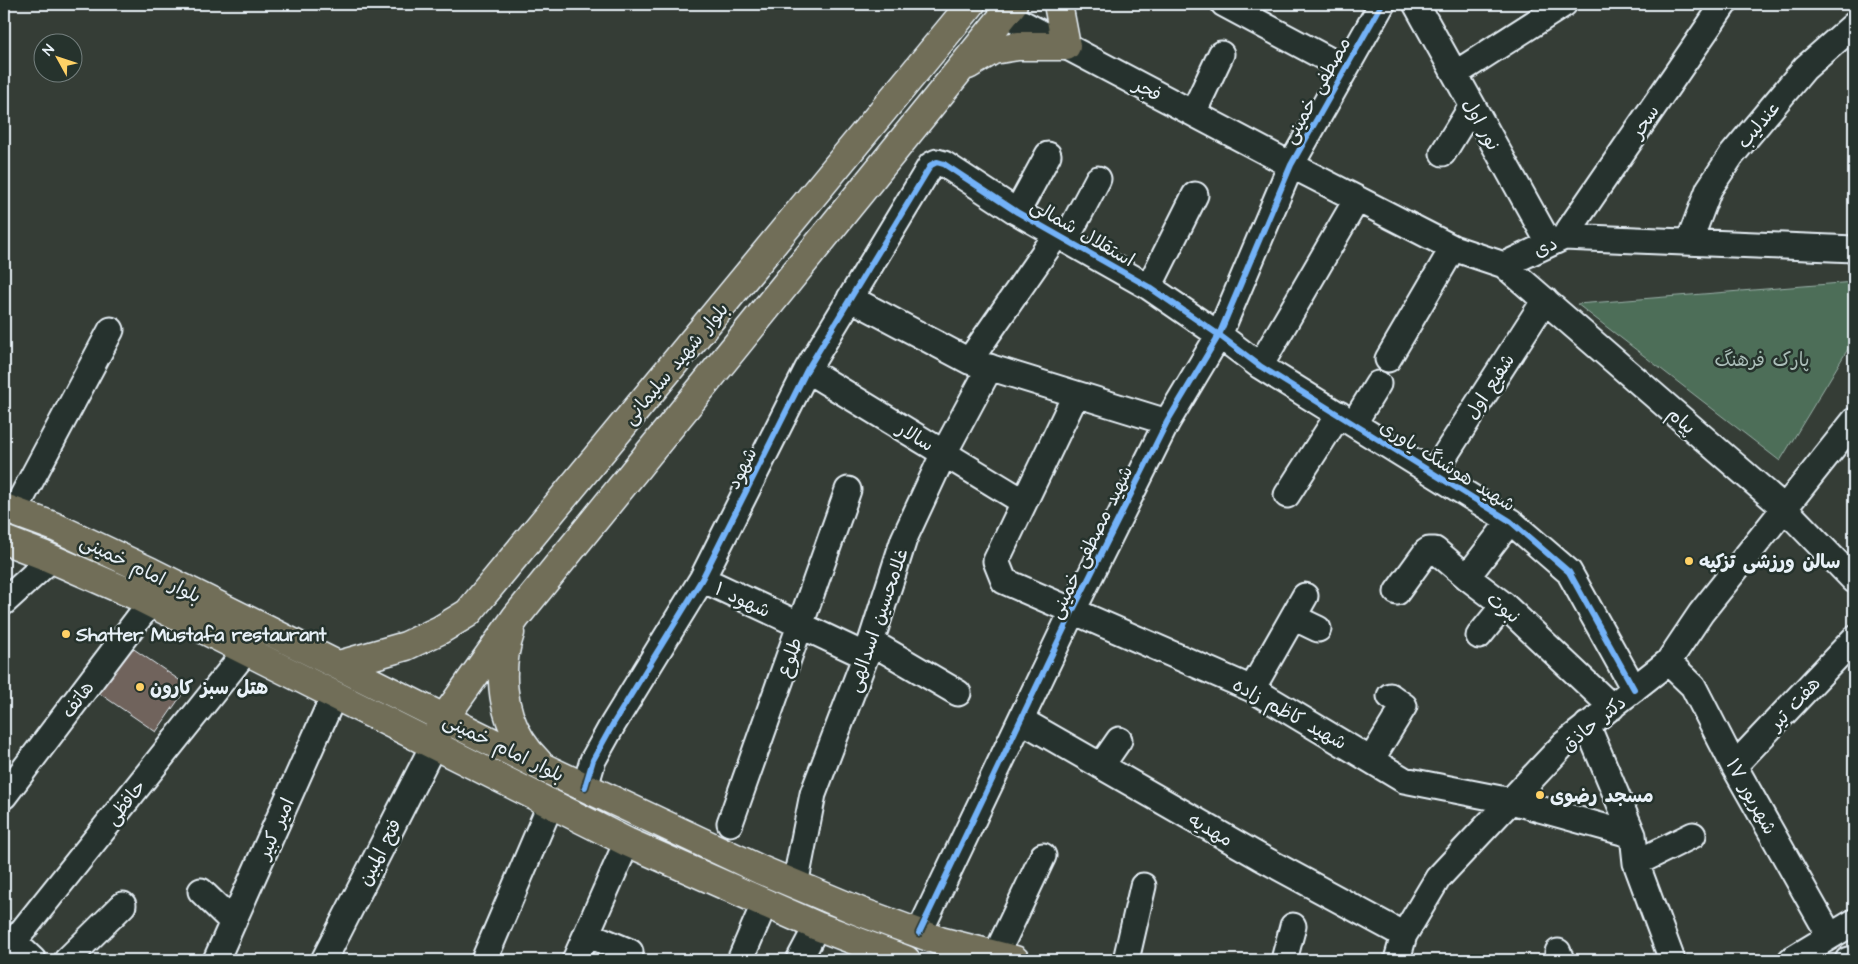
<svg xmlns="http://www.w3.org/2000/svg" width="1858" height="964" font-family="'Architects Daughter','Playpen Sans Arabic',sans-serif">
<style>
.green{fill:#4d6e59;stroke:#9ab0a8}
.building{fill:#70635c;stroke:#e8f1f8}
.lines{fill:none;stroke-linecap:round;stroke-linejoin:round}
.minor-casing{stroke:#e8f1f8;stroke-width:29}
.major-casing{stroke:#e8f1f8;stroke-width:31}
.minor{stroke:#26332d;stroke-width:25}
.major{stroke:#716e59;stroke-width:28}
.cycleway-casing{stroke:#26332d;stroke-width:9}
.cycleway{stroke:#73b2f8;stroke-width:6}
.poi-dot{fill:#ffd166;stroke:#26332d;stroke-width:2}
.labels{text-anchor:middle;stroke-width:5;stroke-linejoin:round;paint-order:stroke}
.street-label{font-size:19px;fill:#e8f1f8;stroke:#26332d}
.park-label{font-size:19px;fill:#aabdb8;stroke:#26332d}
.poi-label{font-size:19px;font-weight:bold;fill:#e8f1f8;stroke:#26332d;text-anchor:start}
</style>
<rect width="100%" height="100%" fill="#353d36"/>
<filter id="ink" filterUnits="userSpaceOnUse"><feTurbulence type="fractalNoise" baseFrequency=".02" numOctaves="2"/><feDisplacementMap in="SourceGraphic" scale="10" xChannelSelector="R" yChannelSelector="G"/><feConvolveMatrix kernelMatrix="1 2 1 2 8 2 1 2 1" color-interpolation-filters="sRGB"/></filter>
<g filter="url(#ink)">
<path class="green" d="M 1854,282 L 1854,339 L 1780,461 L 1577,304 Z"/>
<path class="building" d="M 125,643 L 188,686 L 156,732 L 93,689 Z"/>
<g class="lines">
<g class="minor-casing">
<path id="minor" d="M 1224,4 L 1344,68
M 1416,4 L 1549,243
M 1005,14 L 1291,165 L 1453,248 L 1504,265 L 1564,237 L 1854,249
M 1455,74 L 1564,4
M 1193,113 L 1221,54
M 1443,153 L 1472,106
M 1017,212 L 1048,155
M 1564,237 L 1724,4
M 1066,239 L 1098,179
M 1689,242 L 1709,189 L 1731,156 L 1805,68 L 1854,25
M 1504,265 L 1783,507 L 1854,580
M 1149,287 L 1195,195
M 850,298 L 969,361 L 1167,422
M 1388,359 L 1453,248
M 969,361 L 1057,234
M 1260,366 L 1357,199
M 807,370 L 1024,502
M 1076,394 L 996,561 L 1004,581 L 1252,689 L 1404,780 L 1511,801 L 1633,835
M 1354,423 L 1378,384
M 1434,472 L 1545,300
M 1287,495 L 1339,414
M 14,512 L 111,330
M 1467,577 L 1510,521
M 702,579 L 866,656
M 1397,592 L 1426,552 L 1429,550 L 1435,550 L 1467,577 L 1504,605 L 1612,707
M 4,602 L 51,559
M 1293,617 L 1318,629
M 1479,636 L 1504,605
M 871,642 L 958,693
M 1668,662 L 1693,686 L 1734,766 L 1830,936
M 1252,689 L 1305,596
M 1021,720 L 1260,857 L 1404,935
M 1587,725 L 1633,835 L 1636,863 L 1672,960
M 1371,760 L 1404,706 L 1390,696
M 1101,766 L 1119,740
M 1734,766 L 1854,639
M 585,787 L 593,760 L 613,724 L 702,579 L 807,370 L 931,165 L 937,162 L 944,164 L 1017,212 L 1149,287 L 1219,335 L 1260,366 L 1510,521 L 1569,572 L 1634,689
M 4,796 L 150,603
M 730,823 L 848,490
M 1636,863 L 1693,835
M 795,885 L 813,794 L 871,642 L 904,539 L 944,453 L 990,367
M 201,891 L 233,922
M 919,933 L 1073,610 L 1167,422 L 1219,335 L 1291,165 L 1382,4
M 587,934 L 630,952
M 14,942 L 33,960
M 1558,952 L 1561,960
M 4,954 L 246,651
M 996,955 L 1043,856
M 741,958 L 765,902
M 67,960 L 123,905
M 216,960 L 334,695
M 324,960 L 434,744
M 484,960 L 551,803
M 575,960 L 627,842
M 799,960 L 817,926
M 1126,960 L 1143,886
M 1284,960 L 1293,926
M 1397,960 L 1404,935 L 1438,878 L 1564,744 L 1668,662 L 1701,613 L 1854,421
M 1791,960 L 1854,922
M 1848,960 L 1854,959"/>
</g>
<g class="major-casing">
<path id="major" d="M 968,65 L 993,50 L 1018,46 L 1066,46 L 1058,4
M 4,508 L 53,526 L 151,572 L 540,766 L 761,870 L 861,912 L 940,941 L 1015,960
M 4,540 L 43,555 L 139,597 L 627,842 L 817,926 L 906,960
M 510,633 C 498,668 501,710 521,741 C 526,749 532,756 538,762
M 339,665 L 406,646 L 440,630 L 468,613 L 971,4
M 437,735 L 445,717 L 516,617 L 1013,4"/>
</g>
<use href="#minor" class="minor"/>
<use href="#major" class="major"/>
<g class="cycleway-casing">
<path id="cycleway" d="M 585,787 L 593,760 L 613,724 L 702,579 L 807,370 L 931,165 L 937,162 L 944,164 L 1017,212 L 1149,287 L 1219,335 L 1260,366 L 1510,521 L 1569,572 L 1634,689
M 919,933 L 1073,610 L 1167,422 L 1219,335 L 1291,165 L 1382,4"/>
</g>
<use href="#cycleway" class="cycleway"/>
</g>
</g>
<g class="poi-dot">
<circle cx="1689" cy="561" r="5"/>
<circle cx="66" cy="634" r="5"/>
<circle cx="140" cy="687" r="5"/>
<circle cx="1540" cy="795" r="5"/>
</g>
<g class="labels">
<g class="street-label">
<text transform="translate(1148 89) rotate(28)" y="7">فجر</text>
<text transform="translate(1316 90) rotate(-61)" y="7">مصطفی خمینی</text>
<text transform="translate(1644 121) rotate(-56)" y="7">سحر</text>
<text transform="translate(1482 124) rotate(61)" y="7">نور اول</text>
<text transform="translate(1758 124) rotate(-50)" y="7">عندلیب</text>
<text transform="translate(1083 232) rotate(30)" y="7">استقلال شمالی</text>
<text transform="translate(1545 246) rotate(-24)" y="7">دی</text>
<text transform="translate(675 363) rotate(-50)" y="7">بلوار شهید سلیمانی</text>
<text transform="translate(1489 386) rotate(-57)" y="7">شفیع اول</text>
<text transform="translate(1682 420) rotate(41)" y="7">پیام</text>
<text transform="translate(916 436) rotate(31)" y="7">سالار</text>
<text transform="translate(1448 465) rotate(32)" y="7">شهید هوشنگ یاوری</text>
<text transform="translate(741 468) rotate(-63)" y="7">شهود</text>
<text transform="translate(1090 542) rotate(-64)" y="7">شهید مصطفی خمینی</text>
<text transform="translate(141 568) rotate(26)" y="7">بلوار امام خمینی</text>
<text transform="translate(743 599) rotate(25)" y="7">شهود ۱</text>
<text transform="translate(1504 607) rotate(40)" y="7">نبوت</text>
<text transform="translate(877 620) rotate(-71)" y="7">غلامحسین اسدالهی</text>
<text transform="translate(789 657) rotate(-70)" y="7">طلوع</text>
<text transform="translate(77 699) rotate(-53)" y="7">هاتف</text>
<text transform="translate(1794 703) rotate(-47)" y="7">هفت تیر</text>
<text transform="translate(1290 713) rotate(29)" y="7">شهید کاظم زاده</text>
<text transform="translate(1593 723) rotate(-39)" y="7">دکتر حاذق</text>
<text transform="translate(504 747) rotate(26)" y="7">بلوار امام خمینی</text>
<text transform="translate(1752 796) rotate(61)" y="7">۱۷ شهریور</text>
<text transform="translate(125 802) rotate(-51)" y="7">حافظی</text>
<text transform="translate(275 828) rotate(-66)" y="7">امیر کبیر</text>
<text transform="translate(1211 829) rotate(30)" y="7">مهدیه</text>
<text transform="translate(379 852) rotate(-63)" y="7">فتح المبین</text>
</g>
<g class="park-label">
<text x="1762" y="366">پارک فرهنگ</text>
</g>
<g class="poi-label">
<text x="1699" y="568">سالن ورزشی تزکیه</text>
<text x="76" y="641">Shatter Mustafa restaurant</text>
<text x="150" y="694">هتل سبز کارون</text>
<text x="1550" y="802">مسجد رضوی</text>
</g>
</g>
<rect width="1858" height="964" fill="none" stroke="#26332d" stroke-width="20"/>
<rect x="10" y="10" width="1838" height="944" fill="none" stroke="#e8f1f8" stroke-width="2" filter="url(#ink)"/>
<g transform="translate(58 58) rotate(310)"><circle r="24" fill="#26332d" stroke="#747f7e"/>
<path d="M0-4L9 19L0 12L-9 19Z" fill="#ffd166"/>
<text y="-8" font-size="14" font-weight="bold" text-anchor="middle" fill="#e8f1f8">N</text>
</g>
</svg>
